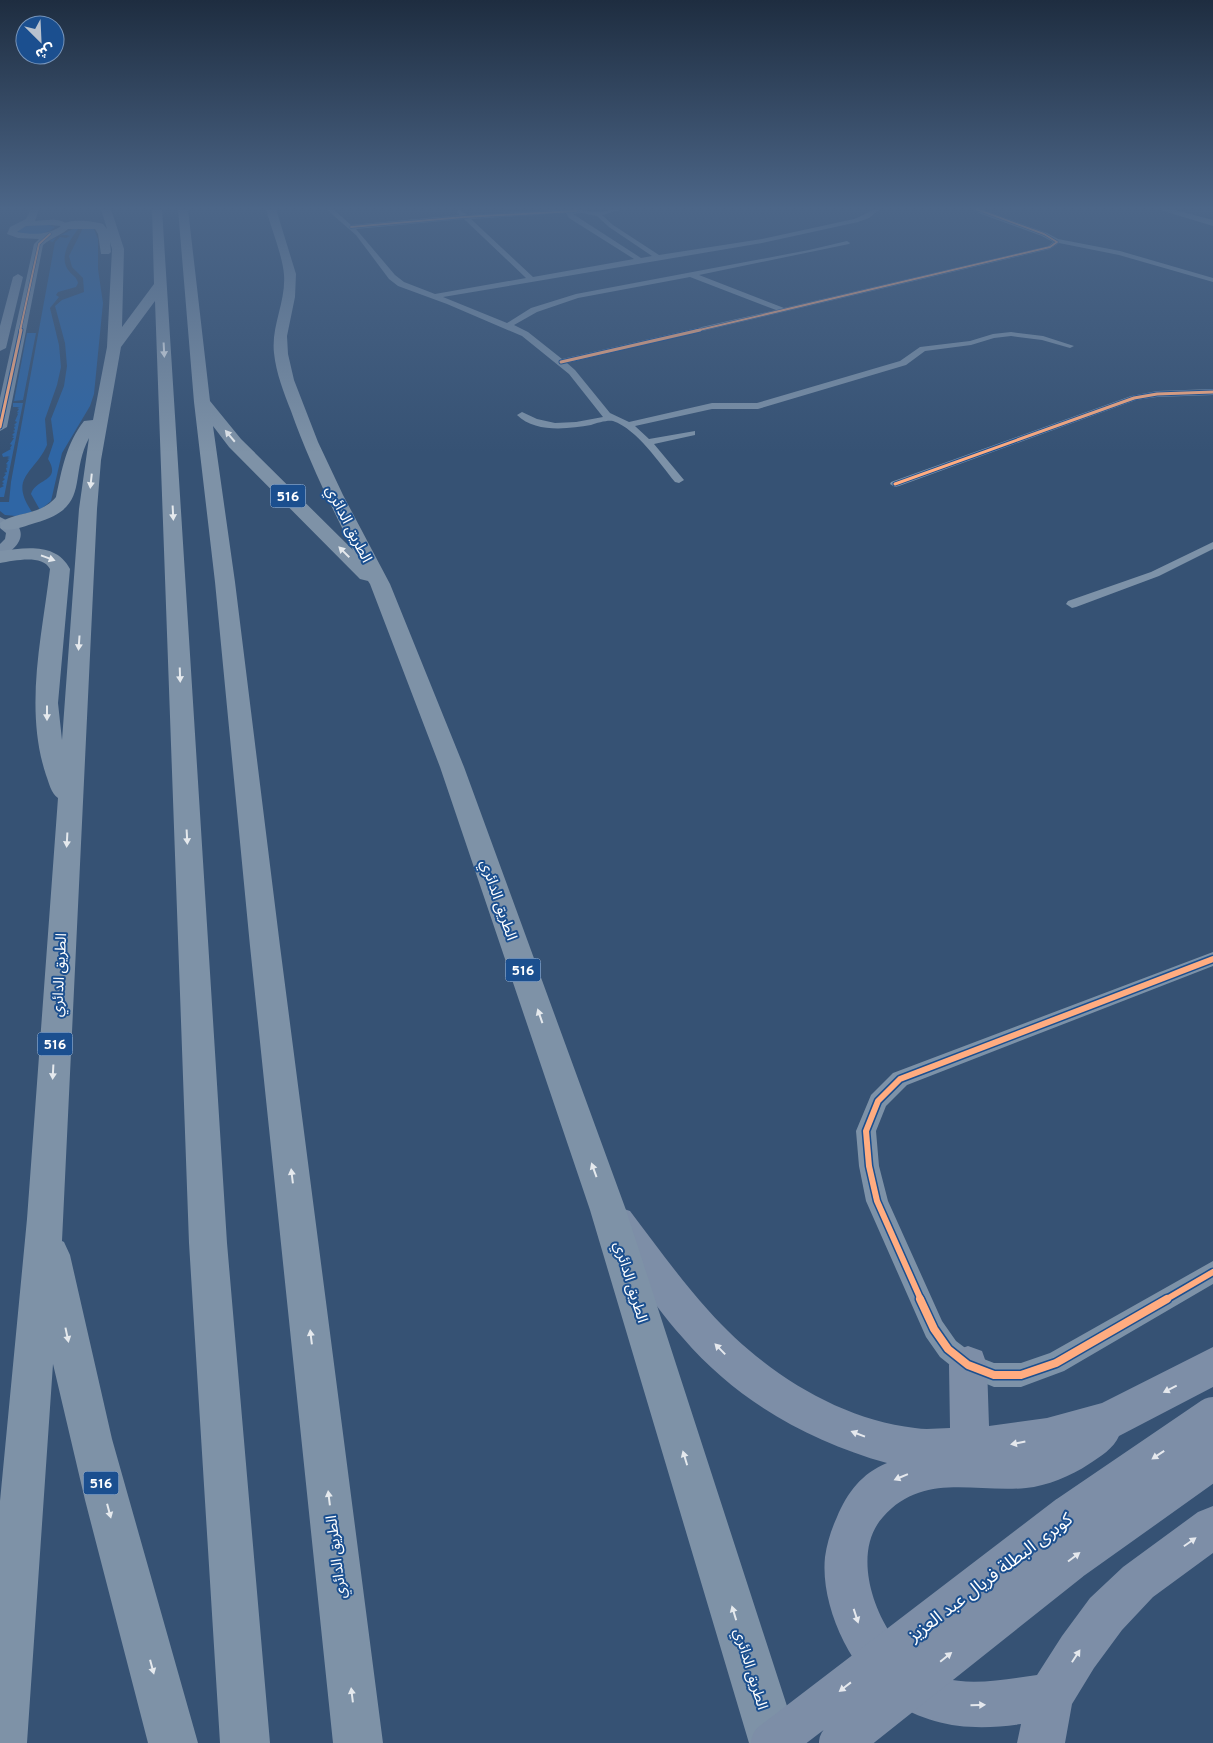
<svg xmlns="http://www.w3.org/2000/svg" width="1213" height="1743" font-family="Overpass,'Noto Sans Arabic',sans-serif">
<style>
.green{fill:#2f66a5}
.lines{fill:none;stroke-linecap:round;stroke-linejoin:round}
.street{fill:#7d92a8;fill-rule:evenodd}
.secondary{fill:#798da4;fill-rule:evenodd}
.primary{fill:#7d8ea7;fill-rule:evenodd}
.highway{fill:#7e92a7;fill-rule:evenodd}
.primary-bridge{stroke:#7d8ea7;stroke-width:42}
.cycleway-far3-casing{stroke:#1b4f8f;stroke-width:3}
.cycleway-far2-casing{stroke:#1b4f8f;stroke-width:5}
.cycleway-far1-casing{stroke:#1b4f8f;stroke-width:9}
.cycleway-casing{stroke:#1b4f8f;stroke-width:11}
.cycleway-far3{stroke:#ffac80;stroke-width:2}
.cycleway-far2{stroke:#ffac80;stroke-width:3}
.cycleway-far1{stroke:#ffac80;stroke-width:6}
.cycleway{stroke:#ffac80;stroke-width:8}
.oneway{fill:#e5e9ed}
.oneway2{fill:#e5e8ed}
.labels{text-anchor:middle;stroke-width:4;stroke-linejoin:round;paint-order:stroke}
.shield{fill:#1b4f8f;stroke:#bbcadd;stroke-width:1}
.shield-label{font-size:14px;font-weight:bold;fill:#fff}
.street-label{font-size:15px;fill:#fff;stroke:#1b4f8f}
.near-street-label{font-size:18px;fill:#fff;stroke:#1b4f8f}
</style>
<rect width="100%" height="100%" fill="#365274"/>
<path class="green" d="M 46,224 L 55,227 C 46,236 28,236 18,232 L 23,227 Z
M 84,226 L 94,229 L 98,239 L 98,269 L 103,303 L 94,394 L 90,406 L 62,453 L 51,501 L 40,510 L 31,494 C 36,478 62,482 48,459 L 54,441 L 51,419 L 64,386 L 67,366 L 65,343 L 55,306 L 62,300 L 84,292 L 83,278 L 72,267 L 69,256 Z
M 75,228 L 79,228 C 70,239 58,258 69,271 C 72,275 77,277 78,283 L 76,287 L 58,292 L 56,295 L 59,297 L 50,308 L 59,345 L 61,367 L 57,385 L 45,419 L 47,445 C 35,473 8,477 32,512 L 16,516 L 5,515 L 0,511 L 0,502 L 9,502 L 11,482 L 55,242 L 60,237 L 66,238 L 70,236 C 63,234 57,235 53,242 L 49,241 Z
M 27,333 L 36,333 L 23,400 L 14,401 Z
M 13,403 L 23,403 L 4,497 L 0,497 L 0,488 L 4,486 L 2,485 L 4,483 L 2,482 L 5,479 L 3,478 L 6,474 L 4,473 L 7,472 L 6,468 L 8,467 L 6,466 L 8,465 L 6,464 L 9,460 L 7,459 L 10,458 L 7,457 L 10,456 L 3,457 L 2,454 L 11,449 L 10,448 L 12,445 L 10,444 L 14,438 L 12,438 L 14,436 L 12,435 L 15,432 L 13,431 L 15,430 L 14,427 L 16,426 L 14,425 L 17,422 L 15,421 L 18,414 L 17,413 L 19,412 L 17,412 L 19,409 L 17,408 L 20,407 L 13,407 Z"/>
<g class="lines">
<path class="street" d="M 326,209 L 333,209 L 351,225 L 460,215 L 457,212 L 460,210 L 467,215 L 572,209 L 596,212 L 623,209 L 602,215 L 613,225 L 659,255 L 762,239 L 854,219 C 863,216 871,209 880,209 L 869,218 L 858,222 L 762,243 L 443,297 L 507,323 L 531,308 L 576,294 L 809,250 L 847,241 L 850,243 L 849,244 L 699,275 L 784,308 L 1048,246 L 1053,242 L 1042,236 L 981,214 L 973,209 L 981,209 L 1047,233 L 1058,239 L 1120,251 L 1213,278 L 1213,282 L 1119,255 L 1059,243 L 1050,249 L 567,363 L 575,370 L 610,413 L 629,422 L 712,403 L 757,403 L 900,361 L 920,347 L 970,341 L 993,334 L 1011,332 L 1043,336 L 1074,346 L 1070,348 L 1042,340 L 1011,336 L 994,338 L 971,345 L 925,351 L 906,365 L 758,409 L 712,409 L 635,426 L 649,439 L 695,431 L 695,435 L 654,444 L 684,480 L 679,483 L 675,482 C 660,464 637,429 613,421 C 607,420 597,423 591,425 C 568,429 535,433 517,415 L 522,412 L 537,419 L 555,423 L 576,422 L 603,417 L 569,374 L 522,336 L 447,304 L 398,286 L 389,279 L 356,235 ZM 566,213 L 569,218 L 634,259 L 533,277 L 471,219 ZM 582,213 L 597,216 L 609,227 L 652,256 L 641,258 L 573,214 ZM 464,219 L 526,278 L 435,294 L 404,282 L 395,275 L 356,229 ZM 690,277 L 776,310 L 562,359 L 528,332 L 514,325 L 537,312 L 578,298 Z
M 1213,389 L 1213,395 L 1157,397 L 1136,400 L 899,486 L 895,487 L 890,484 L 891,482 L 1131,396 L 1157,391 Z
M 1213,542 L 1213,549 L 1159,576 L 1076,607 L 1072,608 L 1066,604 L 1068,601 L 1151,572 Z
M 1213,952 L 1213,966 L 907,1085 L 886,1106 L 876,1131 L 879,1166 L 888,1201 L 942,1321 L 956,1341 L 976,1356 L 994,1363 L 1021,1363 L 1050,1353 L 1213,1261 L 1213,1284 L 1064,1371 L 1021,1387 L 994,1387 L 960,1373 L 940,1357 L 926,1337 L 866,1201 L 859,1166 L 856,1131 L 871,1095 L 893,1073 Z"/>
<path class="secondary" d="M 31,209 L 39,209 L 35,221 C 46,220 63,217 70,227 C 63,235 52,237 43,245 L 7,427 L 0,431 L 0,398 L 34,244 L 39,239 L 18,238 L 7,234 L 10,227 L 26,219 ZM 50,225 L 61,226 C 49,235 32,235 17,232 L 26,226 Z
M 1157,209 L 1171,209 L 1213,220 L 1213,226 Z
M 18,274 L 23,277 L 6,348 L 0,351 L 0,326 L 13,277 Z
M 0,517 L 18,526 C 27,539 12,553 0,556 L 0,544 L 5,539 L 6,533 L 0,528 Z"/>
<path class="primary" d="M 618,1207 L 630,1211 C 656,1245 680,1279 708,1310 C 760,1369 836,1419 915,1428 C 927,1430 938,1428 950,1428 L 949,1365 L 954,1351 L 968,1346 L 982,1351 L 987,1365 L 989,1426 L 1047,1418 L 1102,1403 L 1213,1347 L 1213,1387 L 1119,1436 C 1114,1448 1100,1457 1089,1464 C 1071,1476 1047,1486 1026,1488 C 974,1493 923,1472 883,1517 C 842,1562 889,1662 943,1678 C 973,1686 1006,1679 1037,1675 L 1062,1636 L 1090,1598 L 1123,1567 L 1198,1512 L 1213,1506 L 1213,1553 L 1153,1597 L 1122,1630 L 1094,1668 L 1072,1704 L 1065,1743 L 1017,1743 L 1021,1724 C 975,1731 930,1728 891,1700 C 851,1671 820,1606 825,1557 C 827,1543 831,1530 837,1517 C 847,1493 862,1473 887,1463 C 808,1441 736,1400 683,1338 C 654,1306 631,1269 606,1235 L 601,1223 L 606,1211 Z"/>
<path class="highway" d="M 101,209 L 111,209 L 124,249 L 122,327 L 154,284 L 152,209 L 162,209 L 227,1243 L 270,1743 L 220,1743 L 189,1243 L 155,301 L 121,347 L 101,460 L 97,509 L 62,1241 L 64,1242 L 70,1255 L 112,1439 L 198,1743 L 148,1743 L 85,1500 L 53,1364 L 27,1743 L 0,1743 L 0,1501 L 27,1219 L 58,798 C 51,793 49,783 46,775 C 24,708 42,637 50,569 C 42,554 14,561 0,563 L 0,551 C 25,548 56,542 70,569 L 58,703 L 62,740 L 79,509 L 89,438 C 68,478 92,507 35,523 C 25,526 12,532 1,529 L 0,523 C 15,511 39,517 56,497 C 62,469 66,444 84,421 L 93,420 L 107,347 L 112,249 L 110,242 L 111,252 L 109,254 L 101,254 L 98,234 L 95,229 L 65,229 L 60,226 C 69,218 91,221 103,224 L 107,229 Z
M 178,209 L 188,209 L 210,401 L 241,439 L 353,550 C 330,504 308,459 291,411 C 284,393 276,373 274,353 C 271,326 286,302 284,275 C 283,257 271,228 266,209 L 276,209 L 296,274 L 295,297 L 287,336 L 288,354 L 294,380 L 318,442 L 343,495 L 390,584 L 464,767 L 626,1210 L 799,1743 L 749,1743 L 590,1210 L 440,767 L 370,584 L 368,581 L 360,579 L 229,447 L 213,426 L 235,582 L 280,946 L 383,1743 L 333,1743 L 250,946 L 215,582 L 194,402 Z"/>
<path class="primary-bridge" d="M 772,1743 L 1069,1516 L 1213,1418
M 840,1743 L 1070,1560 L 1213,1458"/>
<g class="cycleway-far3-casing">
<path id="cycleway-far3" d="M 351,227 L 464,217 L 576,211 L 575,209
M 20,331 L 39,244 L 50,234
M 695,331 L 1050,247 L 1057,242 L 1044,234 L 976,209"/>
</g>
<g class="cycleway-far2-casing">
<path id="cycleway-far2" d="M 561,362 L 700,330
M 0,427 L 21,330
M 895,484 L 1134,398 L 1157,394 L 1213,392"/>
</g>
<g class="cycleway-far1-casing">
<path id="cycleway-far1" d="M 921,1300 L 877,1201 L 869,1166 L 866,1131 L 878,1101 L 900,1079 L 1213,959
M 1165,1300 L 1213,1272"/>
</g>
<g class="cycleway-casing">
<path id="cycleway" d="M 920,1299 L 934,1329 L 948,1349 L 968,1365 L 994,1375 L 1021,1375 L 1056,1363 L 1167,1299"/>
</g>
<use href="#cycleway-far3" class="cycleway-far3"/>
<use href="#cycleway-far2" class="cycleway-far2"/>
<use href="#cycleway-far1" class="cycleway-far1"/>
<use href="#cycleway" class="cycleway"/>
</g>
<defs><path id="oneway-solid" d="M-6-.8H1V-3.2L6.5 0L1 3.2V.8H-6Z" transform="scale(1.25)"/></defs>
<g class="oneway">
<use href="#oneway-solid" transform="translate(164 350) rotate(87)"/>
<use href="#oneway-solid" transform="translate(230 436) rotate(-130)"/>
<use href="#oneway-solid" transform="translate(91 481) rotate(96)"/>
<use href="#oneway-solid" transform="translate(173 513) rotate(87)"/>
<use href="#oneway-solid" transform="translate(344 552) rotate(-135)"/>
<use href="#oneway-solid" transform="translate(48 558) rotate(20)"/>
<use href="#oneway-solid" transform="translate(79 643) rotate(94)"/>
<use href="#oneway-solid" transform="translate(180 675) rotate(88)"/>
<use href="#oneway-solid" transform="translate(47 713) rotate(90)"/>
<use href="#oneway-solid" transform="translate(187 837) rotate(87)"/>
<use href="#oneway-solid" transform="translate(67 840) rotate(93)"/>
<use href="#oneway-solid" transform="translate(540 1016) rotate(-109)"/>
<use href="#oneway-solid" transform="translate(53 1072) rotate(93)"/>
<use href="#oneway-solid" transform="translate(594 1170) rotate(-110)"/>
<use href="#oneway-solid" transform="translate(292 1176) rotate(-97)"/>
<use href="#oneway-solid" transform="translate(67 1335) rotate(78)"/>
<use href="#oneway-solid" transform="translate(311 1337) rotate(-97)"/>
<use href="#oneway-solid" transform="translate(685 1458) rotate(-107)"/>
<use href="#oneway-solid" transform="translate(329 1498) rotate(-97)"/>
<use href="#oneway-solid" transform="translate(109 1511) rotate(75)"/>
<use href="#oneway-solid" transform="translate(734 1613) rotate(-107)"/>
<use href="#oneway-solid" transform="translate(152 1667) rotate(75)"/>
<use href="#oneway-solid" transform="translate(352 1695) rotate(-97)"/>
</g>
<g class="oneway2">
<use href="#oneway-solid" transform="translate(720 1349) rotate(-134)"/>
<use href="#oneway-solid" transform="translate(1170 1389) rotate(153)"/>
<use href="#oneway-solid" transform="translate(858 1434) rotate(-159)"/>
<use href="#oneway-solid" transform="translate(1018 1443) rotate(169)"/>
<use href="#oneway-solid" transform="translate(1158 1455) rotate(146)"/>
<use href="#oneway-solid" transform="translate(901 1477) rotate(157)"/>
<use href="#oneway-solid" transform="translate(1190 1542) rotate(-35)"/>
<use href="#oneway-solid" transform="translate(1074 1557) rotate(-37)"/>
<use href="#oneway-solid" transform="translate(856 1616) rotate(72)"/>
<use href="#oneway-solid" transform="translate(1076 1656) rotate(-57)"/>
<use href="#oneway-solid" transform="translate(946 1657) rotate(-39)"/>
<use href="#oneway-solid" transform="translate(845 1687) rotate(142)"/>
<use href="#oneway-solid" transform="translate(978 1705) rotate(-2)"/>
</g>
<linearGradient id="sky" x2="0" y2="1"><stop stop-color="#1e2d40"/><stop offset="0.46" stop-color="#4c6688"/><stop offset="1" stop-color="#4c6688" stop-opacity="0"/></linearGradient>
<rect width="1213" height="453" fill="url(#sky)"/>
<g class="labels">
<g class="shield">
<rect x="270.5" y="484.5" width="35" height="23" rx="4"/>
<rect x="505.5" y="958.5" width="35" height="23" rx="4"/>
<rect x="37.5" y="1032.5" width="35" height="23" rx="4"/>
<rect x="83.5" y="1471.5" width="35" height="23" rx="4"/>
</g>
<g class="shield-label">
<text x="288" y="501">516</text>
<text x="523" y="975">516</text>
<text x="55" y="1049">516</text>
<text x="101" y="1488">516</text>
</g>
<g class="street-label">
<text transform="translate(349 524) rotate(63)" y="5">الطريق الدائري</text>
<text transform="translate(499 900) rotate(71)" y="5">الطريق الدائري</text>
<text transform="translate(59 975) rotate(-87)" y="5">الطريق الدائري</text>
<text transform="translate(631 1282) rotate(73)" y="5">الطريق الدائري</text>
<text transform="translate(336 1557) rotate(-97)" y="5">الطريق الدائري</text>
<text transform="translate(751 1669) rotate(73)" y="5">الطريق الدائري</text>
</g>
<g class="near-street-label">
<text transform="translate(990 1577) rotate(-37)" y="6">كوبرى البطلة فريال عبد العزيز</text>
</g>
</g>
<g transform="translate(40 40) rotate(156)"><circle r="24" fill="#1b4f8f" stroke="#7695bc"/>
<path d="M0-4L9 19L0 12L-9 19Z" fill="#b9c2ce"/>
<text y="-8" font-size="14" font-weight="bold" text-anchor="middle" fill="#ffffff">ش</text>
</g>
</svg>
